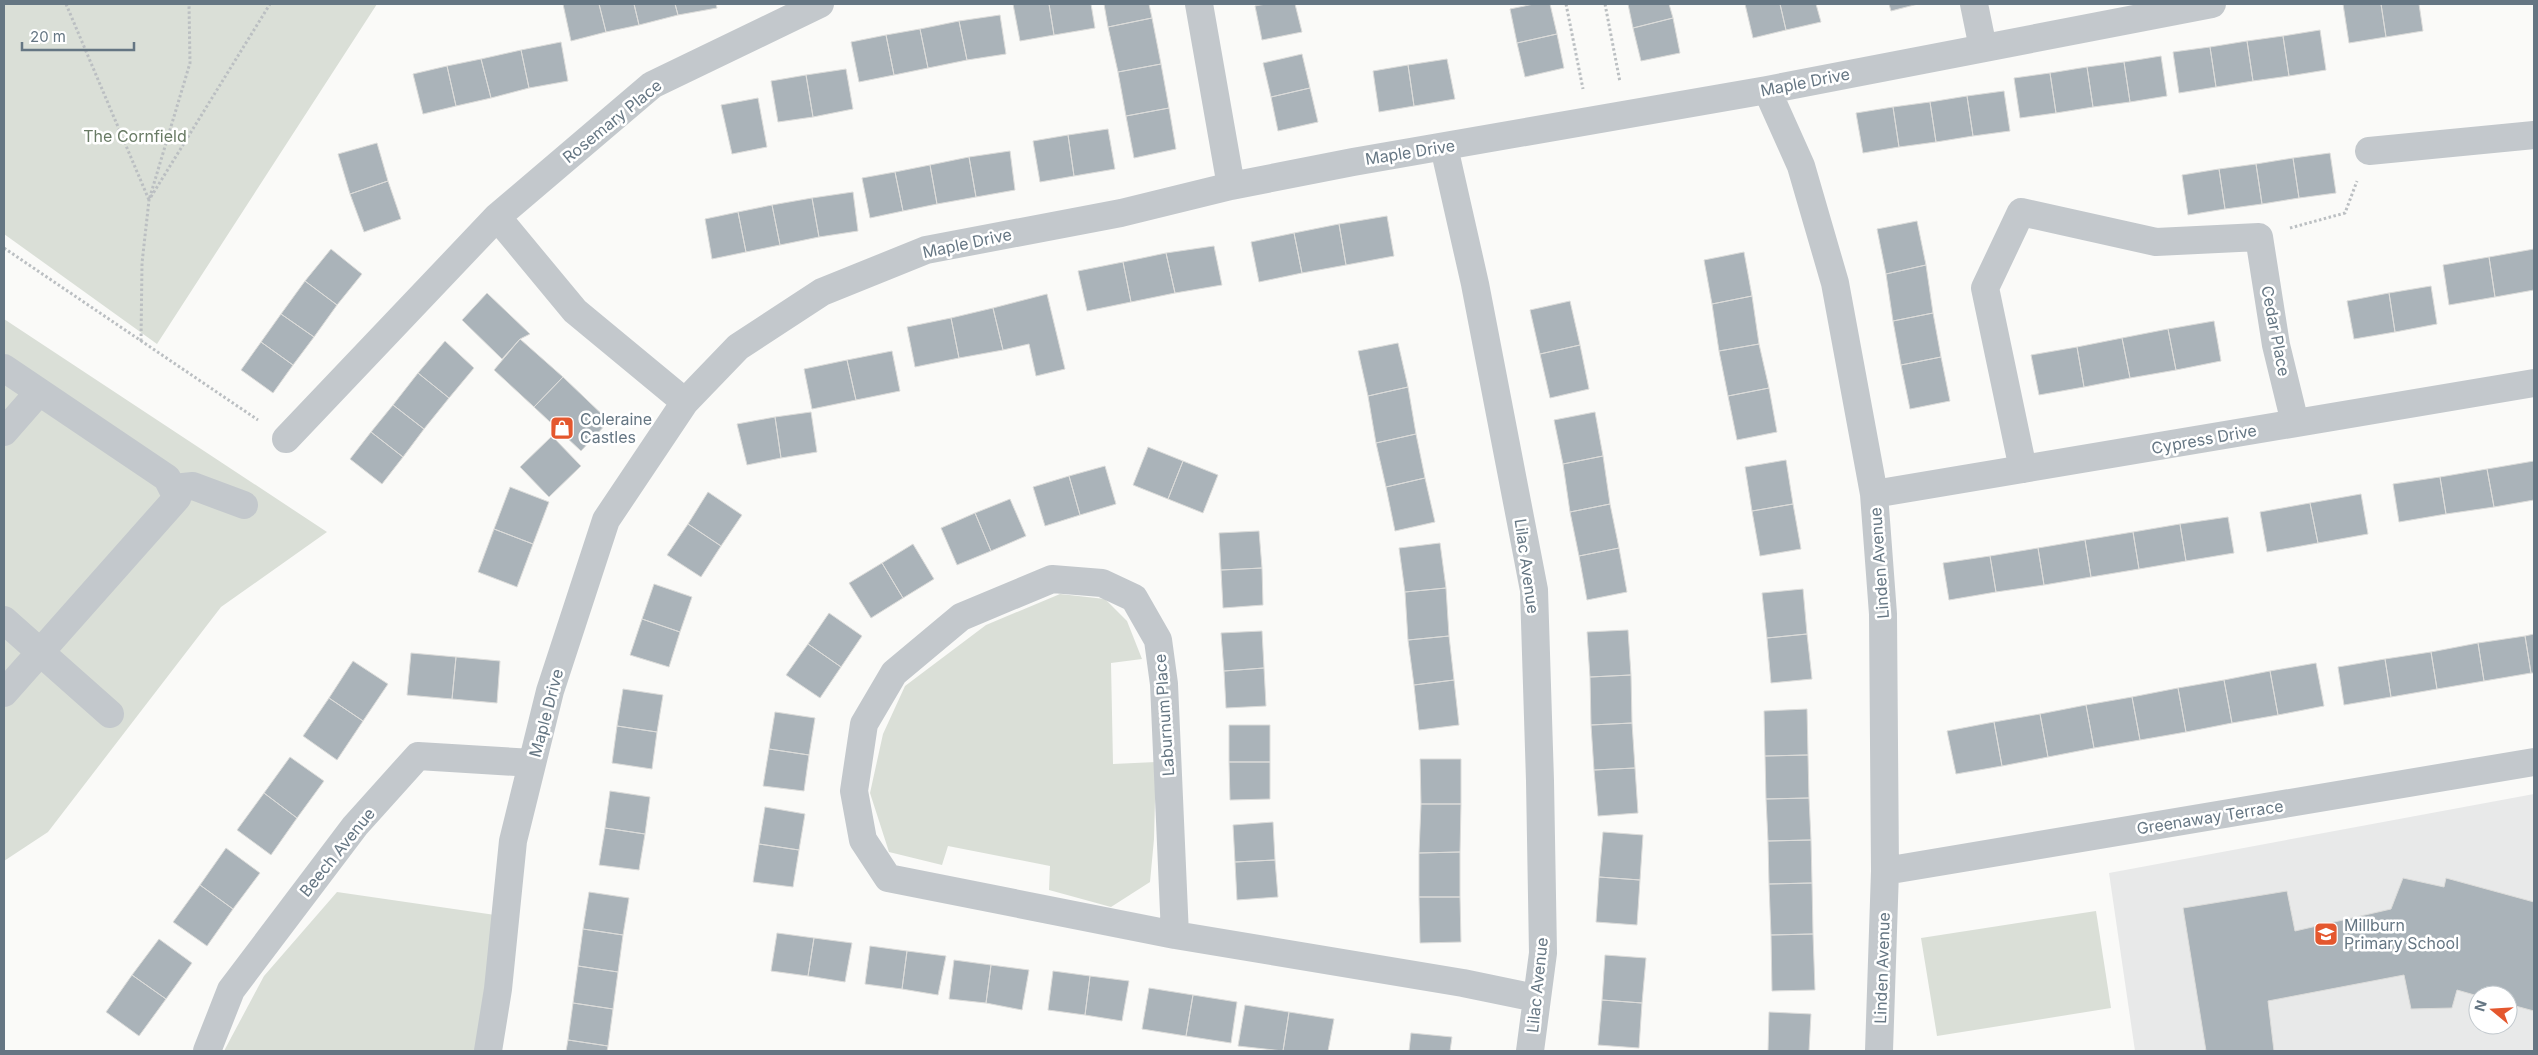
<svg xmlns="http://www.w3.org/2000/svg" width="2538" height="1055" font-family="Inter,sans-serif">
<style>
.built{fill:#e8e9e9;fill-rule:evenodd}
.green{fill:#dadfd7}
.building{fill:#aab3b9;stroke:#dcdcda}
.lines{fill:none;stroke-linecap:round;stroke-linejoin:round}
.path{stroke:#bbbfc2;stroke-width:3;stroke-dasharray:2.5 2.5;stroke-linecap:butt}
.minor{stroke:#c3c8cc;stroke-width:28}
.labels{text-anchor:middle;stroke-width:5;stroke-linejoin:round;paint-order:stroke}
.street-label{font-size:16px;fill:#657683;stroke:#fff}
.park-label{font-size:16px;fill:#687a64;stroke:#fff}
.poi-label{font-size:16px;fill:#657683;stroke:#fff;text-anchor:start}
</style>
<rect width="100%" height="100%" fill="#fafaf8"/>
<path class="built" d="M 2534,794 L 2534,1051 L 2135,1051 L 2109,873 ZM 2478,995 L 2508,995 L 2508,1025 L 2478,1025 Z"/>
<path class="green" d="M 4,4 L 377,4 L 157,344 L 4,234 Z
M 4,319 L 327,532 L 221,607 L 48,832 L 4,861 Z
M 1060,594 L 1105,599 L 1127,621 L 1142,659 L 1111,663 L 1113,764 L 1156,762 L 1154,839 L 1150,882 L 1111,907 L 1049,890 L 1050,866 L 948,846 L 942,865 L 889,852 L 870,793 L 883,734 L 905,686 L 986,625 Z
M 337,892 L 502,916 L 481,1051 L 224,1051 L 264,976 Z
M 2096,911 L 2111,1008 L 1937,1036 L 1921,938 Z"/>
<path class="building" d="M 563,4 L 599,4 L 606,32 L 571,41 Z
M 599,4 L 634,4 L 639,25 L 606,32 Z
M 634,4 L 675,4 L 678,15 L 639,25 Z
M 675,4 L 716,4 L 717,8 L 678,15 Z
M 1013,4 L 1049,4 L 1054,35 L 1020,41 Z
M 1049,4 L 1091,4 L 1095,28 L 1054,35 Z
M 1104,4 L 1149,4 L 1152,18 L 1108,27 Z
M 1266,4 L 1295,4 L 1302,32 L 1262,40 L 1255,6 Z
M 1534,4 L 1550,4 L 1557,34 L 1517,43 L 1510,9 Z
M 1628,4 L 1669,4 L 1673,18 L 1633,28 Z
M 1745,4 L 1780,4 L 1786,30 L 1753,38 Z
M 1780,4 L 1816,4 L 1821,22 L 1786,30 Z
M 1889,4 L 1918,4 L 1891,11 Z
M 2343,4 L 2381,4 L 2386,37 L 2349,43 Z
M 2381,4 L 2419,4 L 2423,31 L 2386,37 Z
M 1000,15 L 1006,54 L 967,60 L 959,21 Z
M 1152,18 L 1161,64 L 1118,72 L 1108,27 Z
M 1673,18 L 1680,53 L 1641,61 L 1633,28 Z
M 959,21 L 967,60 L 928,68 L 920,29 Z
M 920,29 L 928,68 L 894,75 L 886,35 Z
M 2320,30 L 2326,70 L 2289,76 L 2283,36 Z
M 1557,34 L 1564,68 L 1525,77 L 1517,43 Z
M 886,35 L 894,75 L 859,82 L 851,42 Z
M 2283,36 L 2289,76 L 2253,81 L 2247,41 Z
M 2247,41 L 2253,81 L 2216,87 L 2210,47 Z
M 561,42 L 568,81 L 529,88 L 521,50 Z
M 2210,47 L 2216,87 L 2179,93 L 2173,52 Z
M 521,50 L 529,88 L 491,98 L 481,59 Z
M 1302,54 L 1310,88 L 1271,97 L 1263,63 Z
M 2161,56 L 2167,96 L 2130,102 L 2124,62 Z
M 481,59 L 491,98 L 456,106 L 447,66 Z
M 1447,59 L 1455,99 L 1414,106 L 1408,65 Z
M 2124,62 L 2130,102 L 2093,107 L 2087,67 Z
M 1161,64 L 1169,108 L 1126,116 L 1118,72 Z
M 1408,65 L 1414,106 L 1379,112 L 1373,71 Z
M 447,66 L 456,106 L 423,114 L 413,74 Z
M 2087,67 L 2093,107 L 2056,113 L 2050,73 Z
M 846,69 L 853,109 L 813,117 L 806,75 Z
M 2050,73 L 2056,113 L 2020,118 L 2014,78 Z
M 806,75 L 813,117 L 778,122 L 771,81 Z
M 1310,88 L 1318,122 L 1278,131 L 1271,97 Z
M 2004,91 L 2010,131 L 1973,136 L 1967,96 Z
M 1967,96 L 1973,136 L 1936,142 L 1930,102 Z
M 758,98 L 767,147 L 732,154 L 721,105 Z
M 1930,102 L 1936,142 L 1899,147 L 1893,107 Z
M 1893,107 L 1899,147 L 1863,153 L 1856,113 Z
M 1169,108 L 1176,149 L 1134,158 L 1126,116 Z
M 1108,129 L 1115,169 L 1074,176 L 1068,135 Z
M 1068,135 L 1074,176 L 1040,182 L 1033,141 Z
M 377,143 L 388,181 L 350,194 L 338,154 Z
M 1010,151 L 1015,190 L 976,197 L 969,157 Z
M 2330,153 L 2336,193 L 2299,198 L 2293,158 Z
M 969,157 L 976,197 L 937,204 L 930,165 Z
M 2293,158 L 2299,198 L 2262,204 L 2256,164 Z
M 2256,164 L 2262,204 L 2225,209 L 2219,169 Z
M 930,165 L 937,204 L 903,211 L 895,172 Z
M 2219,169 L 2225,209 L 2188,215 L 2182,175 Z
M 895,172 L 903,211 L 870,218 L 862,178 Z
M 388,181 L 401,219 L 364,232 L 350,194 Z
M 853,192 L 858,231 L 819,237 L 812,198 Z
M 812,198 L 819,237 L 780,245 L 772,205 Z
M 772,205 L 780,245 L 746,252 L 738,212 Z
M 738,212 L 746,252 L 712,259 L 705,219 Z
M 1387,216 L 1394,256 L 1346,265 L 1339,224 Z
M 1917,221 L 1926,265 L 1886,274 L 1877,229 Z
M 1339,224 L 1346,265 L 1302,273 L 1294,233 Z
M 1294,233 L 1302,273 L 1259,282 L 1251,242 Z
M 1214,246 L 1222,285 L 1175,293 L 1166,253 Z
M 331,249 L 362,274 L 337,305 L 305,281 Z
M 2534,249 L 2534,290 L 2495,297 L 2489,257 Z
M 1744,252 L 1752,296 L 1712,304 L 1704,260 Z
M 1166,253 L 1175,293 L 1131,302 L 1123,262 Z
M 2489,257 L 2495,297 L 2449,305 L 2443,265 Z
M 1123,262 L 1131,302 L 1087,311 L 1078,271 Z
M 1926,265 L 1933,313 L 1893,321 L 1886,274 Z
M 305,281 L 337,305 L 314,337 L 281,314 Z
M 2431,286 L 2437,324 L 2395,332 L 2389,293 Z
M 487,293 L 530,334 L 520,339 L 502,359 L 462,320 Z
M 2389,293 L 2395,332 L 2354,339 L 2347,301 Z
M 1047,294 L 1065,369 L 1036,376 L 1029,344 L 1003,350 L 993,308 Z
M 1752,296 L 1759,344 L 1719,351 L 1712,304 Z
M 1570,301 L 1580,345 L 1540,354 L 1530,310 Z
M 993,308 L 1003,350 L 959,358 L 951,318 Z
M 1933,313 L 1941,357 L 1901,365 L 1893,321 Z
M 281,314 L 314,337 L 293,365 L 261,342 Z
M 951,318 L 959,358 L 915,367 L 907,327 Z
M 2214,321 L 2221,361 L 2176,370 L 2168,329 Z
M 2168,329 L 2176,370 L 2130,378 L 2122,338 Z
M 2122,338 L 2130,378 L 2084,387 L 2077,347 Z
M 520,339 L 563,377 L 534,407 L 494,370 Z
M 445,341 L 474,368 L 449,398 L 418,373 Z
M 261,342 L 293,365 L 273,393 L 241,370 Z
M 1398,343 L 1408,387 L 1368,396 L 1358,351 Z
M 1759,344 L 1769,388 L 1728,396 L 1719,351 Z
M 1580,345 L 1589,389 L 1550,398 L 1540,354 Z
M 2077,347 L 2084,387 L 2039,395 L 2031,355 Z
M 892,351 L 900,391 L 856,400 L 847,360 Z
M 1941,357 L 1950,401 L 1910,409 L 1901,365 Z
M 847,360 L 856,400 L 812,409 L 804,369 Z
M 418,373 L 449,398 L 424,429 L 393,405 Z
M 563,377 L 609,421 L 581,451 L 534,407 Z
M 1408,387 L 1416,434 L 1376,443 L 1368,396 Z
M 1769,388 L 1777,432 L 1737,440 L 1728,396 Z
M 393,405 L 424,429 L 403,457 L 371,432 Z
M 811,412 L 817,452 L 781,458 L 775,417 Z
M 1595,412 L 1603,456 L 1563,464 L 1554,420 Z
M 775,417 L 781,458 L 747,465 L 737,424 Z
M 371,432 L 403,457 L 382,484 L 350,459 Z
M 1416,434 L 1425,478 L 1386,487 L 1376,443 Z
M 552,436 L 581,466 L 549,497 L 520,467 Z
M 1148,447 L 1183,461 L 1168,499 L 1133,485 Z
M 1603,456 L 1610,504 L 1570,512 L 1563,464 Z
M 1786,460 L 1793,504 L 1752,511 L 1745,467 Z
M 1183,461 L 1218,475 L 1203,513 L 1168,499 Z
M 2534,461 L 2534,500 L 2494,507 L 2487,469 Z
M 1105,466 L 1116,504 L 1080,515 L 1069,476 Z
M 2487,469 L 2494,507 L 2446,514 L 2440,477 Z
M 1069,476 L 1080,515 L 1045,526 L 1033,487 Z
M 2440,477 L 2446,514 L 2399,522 L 2393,484 Z
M 1425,478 L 1435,522 L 1395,531 L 1386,487 Z
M 510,487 L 549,502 L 533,544 L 494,529 Z
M 708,492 L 742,515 L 721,546 L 688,524 Z
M 2361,494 L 2368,534 L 2318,543 L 2310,503 Z
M 1010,499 L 1026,536 L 991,551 L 975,513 Z
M 2310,503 L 2318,543 L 2267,552 L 2260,512 Z
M 1610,504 L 1619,548 L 1579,556 L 1570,512 Z
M 1793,504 L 1801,549 L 1760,556 L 1752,511 Z
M 975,513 L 991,551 L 957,565 L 941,528 Z
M 2228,517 L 2234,553 L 2186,561 L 2180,524 Z
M 688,524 L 721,546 L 701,577 L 667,555 Z
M 2180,524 L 2186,561 L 2139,569 L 2133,532 Z
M 494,529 L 533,544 L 517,587 L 478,572 Z
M 1259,531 L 1262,568 L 1221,570 L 1219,533 Z
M 2133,532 L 2139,569 L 2091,577 L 2085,540 Z
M 2085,540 L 2091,577 L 2044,585 L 2038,548 Z
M 1440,543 L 1446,588 L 1405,592 L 1399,548 Z
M 913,544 L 934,579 L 903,598 L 882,563 Z
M 1619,548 L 1627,592 L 1587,600 L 1579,556 Z
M 2038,548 L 2044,585 L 1996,592 L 1990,556 Z
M 1990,556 L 1996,592 L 1949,600 L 1943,563 Z
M 882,563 L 903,598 L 871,618 L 849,583 Z
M 1262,568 L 1263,605 L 1223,608 L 1221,570 Z
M 654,584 L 692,597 L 680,632 L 642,619 Z
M 1446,588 L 1449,636 L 1408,640 L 1405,592 Z
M 1803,589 L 1807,634 L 1767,638 L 1762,593 Z
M 829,613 L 862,636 L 841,667 L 808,644 Z
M 642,619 L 680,632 L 669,667 L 630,655 Z
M 1628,630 L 1631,675 L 1590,677 L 1587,632 Z
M 1262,631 L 1264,668 L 1224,671 L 1221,633 Z
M 1807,634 L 1812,679 L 1771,683 L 1767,638 Z
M 2534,634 L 2534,673 L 2531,673 L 2525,636 Z
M 1449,636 L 1454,680 L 1414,685 L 1408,640 Z
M 2525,636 L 2531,673 L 2484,681 L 2478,643 Z
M 2478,643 L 2484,681 L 2437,689 L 2431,652 Z
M 808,644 L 841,667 L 820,698 L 786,675 Z
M 2431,652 L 2437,689 L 2391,697 L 2385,659 Z
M 411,653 L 456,657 L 452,699 L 407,695 Z
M 456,657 L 500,661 L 497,703 L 452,699 Z
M 2385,659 L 2391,697 L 2344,705 L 2338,667 Z
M 353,661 L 388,684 L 363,721 L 329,698 Z
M 2316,663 L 2324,706 L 2278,715 L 2270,671 Z
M 1264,668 L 1266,706 L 1226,708 L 1224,671 Z
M 2270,671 L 2278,715 L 2232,723 L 2224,680 Z
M 1631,675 L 1632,723 L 1591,725 L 1590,677 Z
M 1454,680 L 1459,725 L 1419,730 L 1414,685 Z
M 2224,680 L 2232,723 L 2186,732 L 2178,688 Z
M 2178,688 L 2186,732 L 2140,740 L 2132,697 Z
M 623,689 L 663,695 L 657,732 L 617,726 Z
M 2132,697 L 2140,740 L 2094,748 L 2086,705 Z
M 329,698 L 363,721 L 337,760 L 303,736 Z
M 2086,705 L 2094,748 L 2048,757 L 2040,714 Z
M 1807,709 L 1808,755 L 1765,756 L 1764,711 Z
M 775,712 L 815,718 L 809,755 L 769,749 Z
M 2040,714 L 2048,757 L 2002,766 L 1994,722 Z
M 1994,722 L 2002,766 L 1956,774 L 1947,731 Z
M 1632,723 L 1635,768 L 1594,770 L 1591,725 Z
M 1229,725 L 1270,725 L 1270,762 L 1229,762 Z
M 617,726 L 657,732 L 652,769 L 612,763 Z
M 769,749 L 809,755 L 804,791 L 763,786 Z
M 1808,755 L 1809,798 L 1766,799 L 1765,756 Z
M 290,757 L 324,781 L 297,818 L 264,793 Z
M 1420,759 L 1461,759 L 1461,804 L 1421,804 Z
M 1229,762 L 1270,762 L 1270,799 L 1230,800 Z
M 1635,768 L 1638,813 L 1598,816 L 1594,770 Z
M 610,791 L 650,797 L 645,834 L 605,828 Z
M 264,793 L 297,818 L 271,855 L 237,830 Z
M 1809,798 L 1811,840 L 1768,841 L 1766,799 Z
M 1421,804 L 1461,804 L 1460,852 L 1419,853 Z
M 765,807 L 805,814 L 799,850 L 759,844 Z
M 1273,822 L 1275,860 L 1235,862 L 1233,825 Z
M 605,828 L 645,834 L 639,870 L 599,865 Z
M 1603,832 L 1643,835 L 1640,880 L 1599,877 Z
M 1811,840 L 1812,883 L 1769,884 L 1768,841 Z
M 759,844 L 799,850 L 793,887 L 753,882 Z
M 226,848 L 260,873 L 233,909 L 200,885 Z
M 1460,852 L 1460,897 L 1419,897 L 1419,853 Z
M 1275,860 L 1278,897 L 1237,900 L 1235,862 Z
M 1599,877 L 1640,880 L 1637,925 L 1596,922 Z
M 2403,878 L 2444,887 L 2446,878 L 2534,902 L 2534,1011 L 2508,1004 L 2508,995 L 2478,996 L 2457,990 L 2452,1008 L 2411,1009 L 2404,975 L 2268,1001 L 2274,1051 L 2206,1051 L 2183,908 L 2287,891 L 2295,931 L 2391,909 Z
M 1812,883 L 1813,934 L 1771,935 L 1769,884 Z
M 200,885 L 233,909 L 207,946 L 173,922 Z
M 589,892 L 629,898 L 623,935 L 583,929 Z
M 1419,897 L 1460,897 L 1461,942 L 1420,943 Z
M 583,929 L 623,935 L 618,972 L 578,966 Z
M 777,933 L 814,938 L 808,976 L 771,971 Z
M 1813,934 L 1815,990 L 1772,991 L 1771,935 Z
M 814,938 L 852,943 L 845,982 L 808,976 Z
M 159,939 L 192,963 L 166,999 L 132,975 Z
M 870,946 L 907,951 L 902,989 L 865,984 Z
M 907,951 L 946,956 L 938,995 L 902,989 Z
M 1605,955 L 1646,958 L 1642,1003 L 1602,1000 Z
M 954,960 L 991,965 L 986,1003 L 949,999 Z
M 991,965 L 1029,970 L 1022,1010 L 986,1003 Z
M 578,966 L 618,972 L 613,1009 L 573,1003 Z
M 1053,971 L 1090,976 L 1085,1015 L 1048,1010 Z
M 132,975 L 166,999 L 139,1036 L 106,1012 Z
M 1090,976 L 1129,981 L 1122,1021 L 1085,1015 Z
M 1149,988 L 1193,995 L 1186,1036 L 1142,1029 Z
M 1193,995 L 1237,1002 L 1231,1043 L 1186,1036 Z
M 1602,1000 L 1642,1003 L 1639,1048 L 1598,1045 Z
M 573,1003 L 613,1009 L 608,1046 L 568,1040 Z
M 1245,1005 L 1289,1012 L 1283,1051 L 1238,1046 Z
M 1289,1012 L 1334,1019 L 1328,1051 L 1283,1051 Z
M 1769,1012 L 1811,1014 L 1809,1051 L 1768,1051 Z
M 1411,1033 L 1452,1037 L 1450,1051 L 1409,1051 Z
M 568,1040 L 608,1046 L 607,1051 L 566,1051 Z"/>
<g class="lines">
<path class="path" d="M 66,4 L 149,200 L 190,63 L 189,4
M 1566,4 L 1583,89
M 1605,4 L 1620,82
M 2290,228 L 2345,213 L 2357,181
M 4,248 L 258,420
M 141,341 L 142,263 L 149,200 L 270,4"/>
<path class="minor" d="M 1199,4 L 1231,186
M 1974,4 L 1983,48
M 1767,90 L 1801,166 L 1835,283 L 1874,494 L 1883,614 L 1885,871 L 1879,1051
M 1444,147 L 1475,284 L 1534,590 L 1540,781 L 1543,953 L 1530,1051
M 2369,151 L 2534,135
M 497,217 L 575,311 L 685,402
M 4,368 L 167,478 L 177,498 L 4,693
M 4,432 L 39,392
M 286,439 L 497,217 L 652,85 L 820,4
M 2023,469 L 1985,288 L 2021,212 L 2156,242 L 2259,237 L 2276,345 L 2295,423
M 173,488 L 193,486 L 244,505
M 1874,494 L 2534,383
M 4,620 L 110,714
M 1885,871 L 2534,762
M 1175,935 L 1164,684 L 1158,640 L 1134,598 L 1102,583 L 1052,579 L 961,617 L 894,673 L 864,724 L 854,791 L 863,840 L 888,878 L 1175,935 L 1463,983 L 1536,998
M 207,1051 L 231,990 L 355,826 L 418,756 L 532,763
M 488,1051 L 498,989 L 513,841 L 550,691 L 606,520 L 685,402 L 738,347 L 822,292 L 926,250 L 1121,213 L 1231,186 L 1353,162 L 1767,90 L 2212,4"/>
</g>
<defs>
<g id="shop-square" transform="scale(1.25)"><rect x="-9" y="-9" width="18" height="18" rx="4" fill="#e4572e" stroke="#fff"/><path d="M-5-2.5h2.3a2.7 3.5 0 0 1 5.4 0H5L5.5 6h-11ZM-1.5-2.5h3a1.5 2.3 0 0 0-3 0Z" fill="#fff"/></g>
<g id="school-square" transform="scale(1.25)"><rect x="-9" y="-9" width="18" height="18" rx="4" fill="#e4572e" stroke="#fff"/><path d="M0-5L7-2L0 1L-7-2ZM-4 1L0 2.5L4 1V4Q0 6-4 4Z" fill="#fff"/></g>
</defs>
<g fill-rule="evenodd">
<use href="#shop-square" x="562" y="428"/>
<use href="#school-square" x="2326" y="934"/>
</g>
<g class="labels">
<g class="street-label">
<text transform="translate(1805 82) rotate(-11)" y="6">Maple Drive</text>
<text transform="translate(612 121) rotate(-39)" y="6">Rosemary Place</text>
<text transform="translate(1410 152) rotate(-9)" y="6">Maple Drive</text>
<text transform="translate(967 243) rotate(-12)" y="6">Maple Drive</text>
<text transform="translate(2276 331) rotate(79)" y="6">Cedar Place</text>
<text transform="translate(2204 439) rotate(-10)" y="6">Cypress Drive</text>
<text transform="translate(1879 563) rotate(-94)" y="6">Linden Avenue</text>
<text transform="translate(1527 566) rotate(82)" y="6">Lilac Avenue</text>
<text transform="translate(546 713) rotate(-75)" y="6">Maple Drive</text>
<text transform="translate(1164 715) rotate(-94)" y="6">Laburnum Place</text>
<text transform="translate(2210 817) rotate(-9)" y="6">Greenaway Terrace</text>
<text transform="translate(337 852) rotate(-51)" y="6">Beech Avenue</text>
<text transform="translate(1882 968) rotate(-88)" y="6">Linden Avenue</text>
<text transform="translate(1537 985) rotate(-84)" y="6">Lilac Avenue</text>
</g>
<g class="park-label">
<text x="135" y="142">The Cornfield</text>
</g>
<g class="poi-label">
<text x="580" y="425">Coleraine<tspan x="580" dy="18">Castles</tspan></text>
<text x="2344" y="931">Millburn<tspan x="2344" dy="18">Primary School</tspan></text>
</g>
</g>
<rect width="2538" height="1055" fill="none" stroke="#657683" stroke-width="10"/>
<g transform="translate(2493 1010) rotate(288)"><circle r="24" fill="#ffffff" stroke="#c1c8cd"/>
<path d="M0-4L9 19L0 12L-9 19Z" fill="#e4572e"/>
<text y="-8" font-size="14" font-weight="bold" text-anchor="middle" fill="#657683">N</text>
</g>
<path d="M22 42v8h112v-8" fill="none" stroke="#657683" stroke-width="2.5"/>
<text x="30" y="42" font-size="15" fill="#657683" stroke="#ffffff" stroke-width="4" paint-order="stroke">20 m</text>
</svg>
